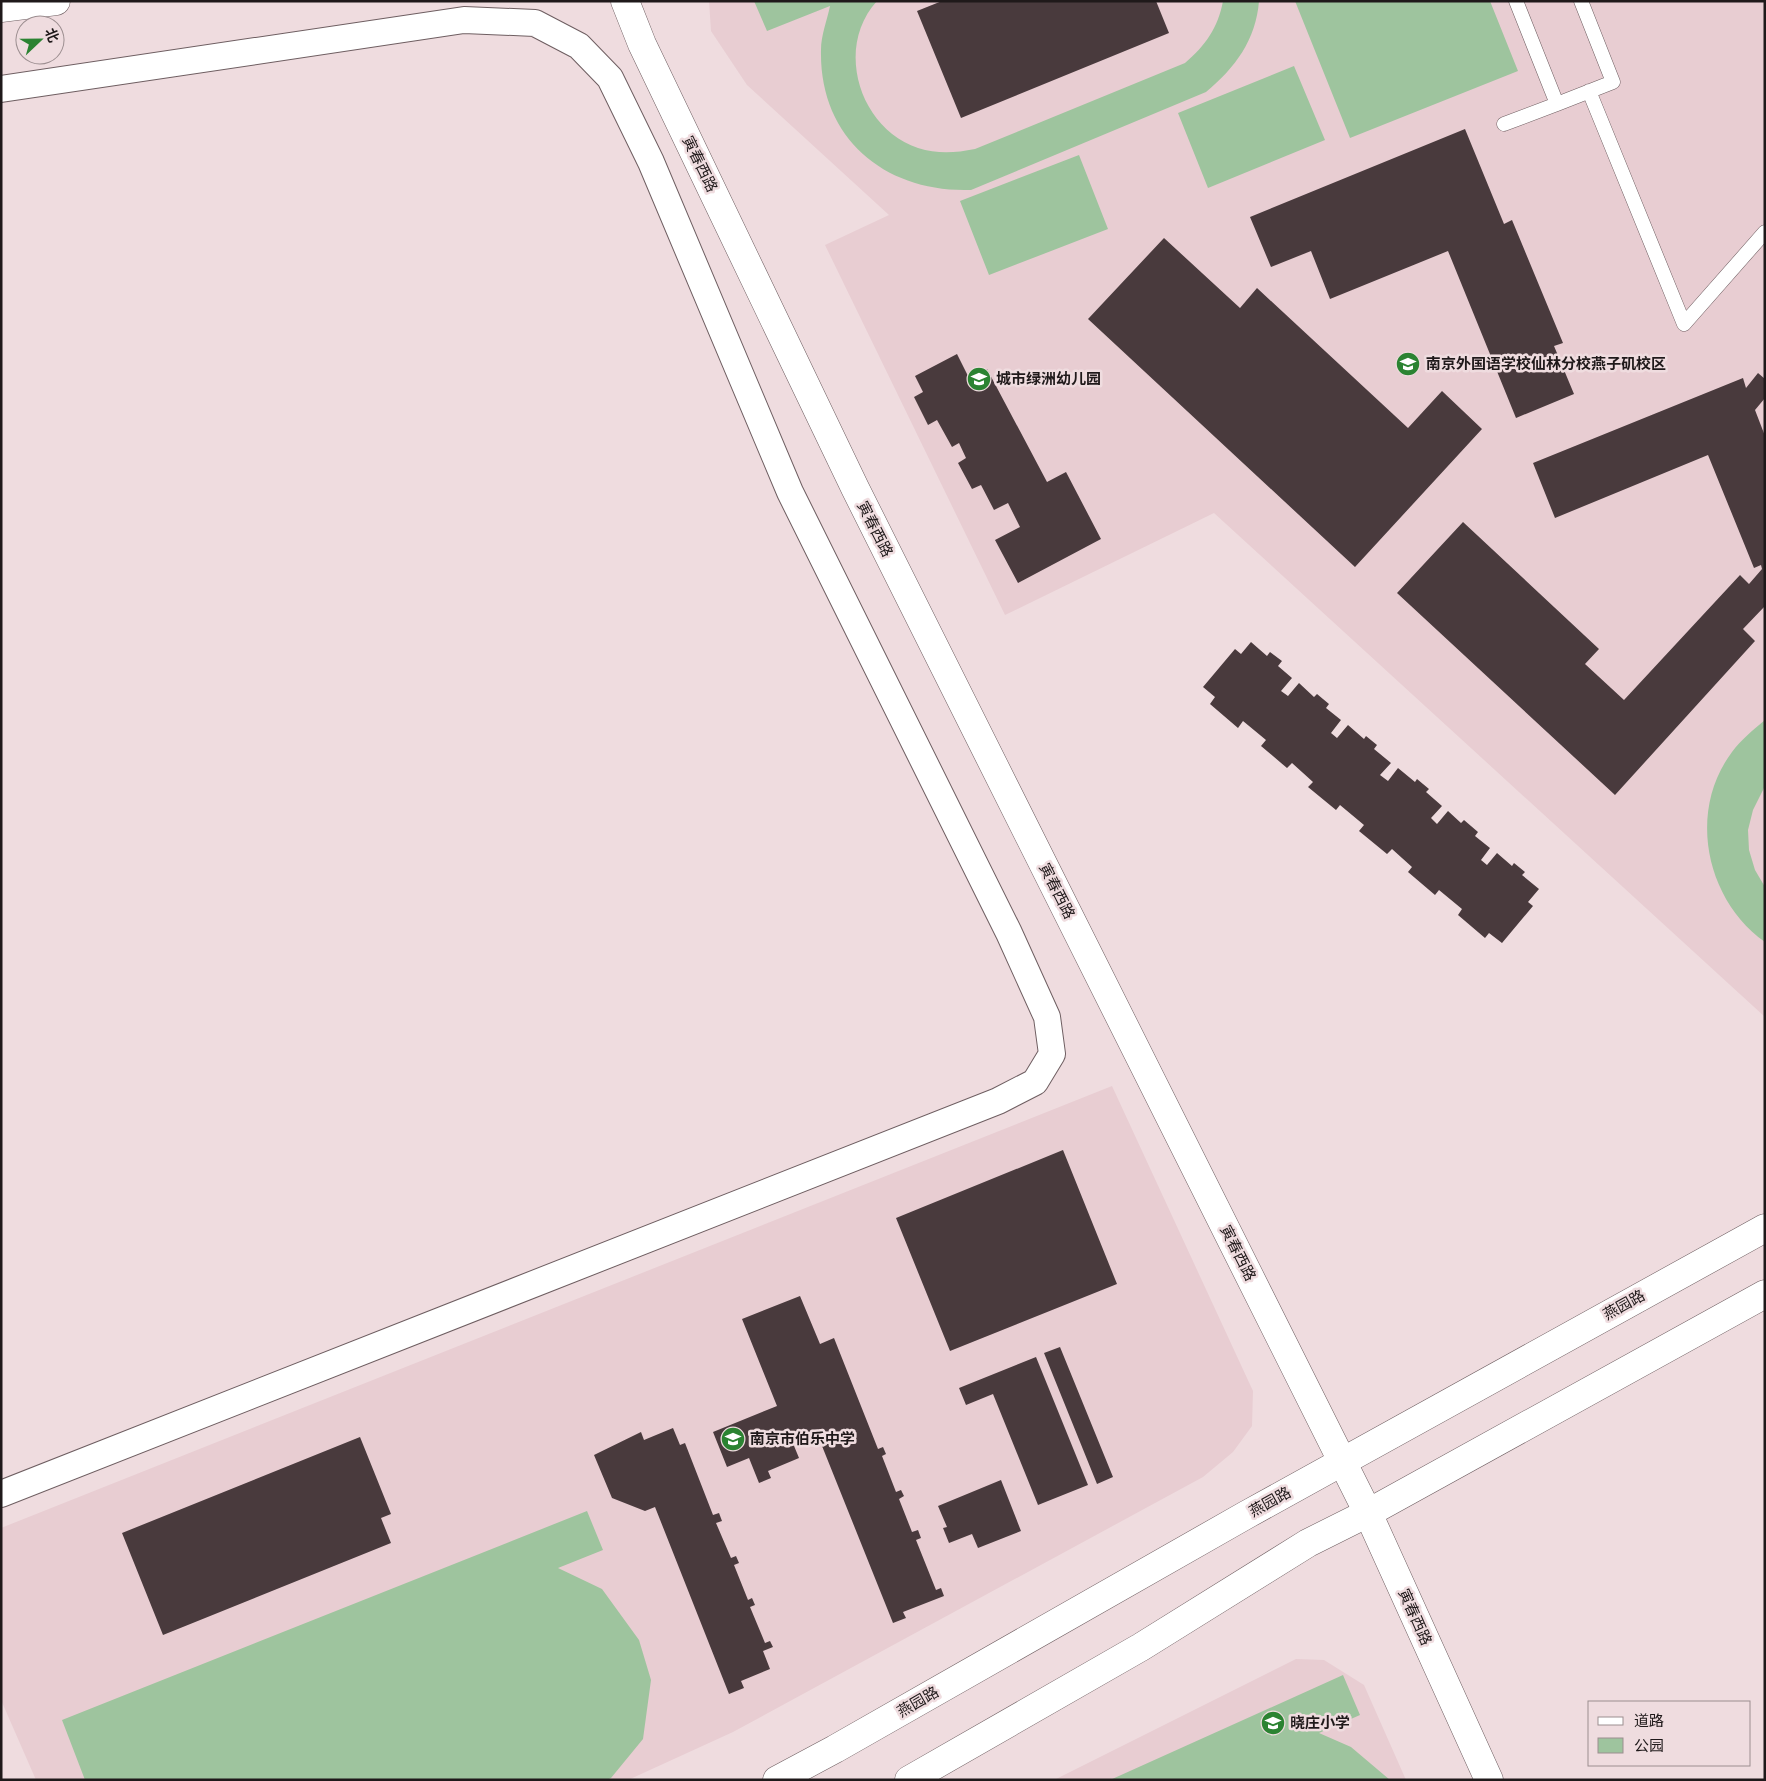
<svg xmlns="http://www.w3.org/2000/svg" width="1766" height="1781" font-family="'Golos Text','Noto Sans SC',sans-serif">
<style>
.built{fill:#e8cdd2}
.green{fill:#9ec49e}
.building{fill:#493a3d}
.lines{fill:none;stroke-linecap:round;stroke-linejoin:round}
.service-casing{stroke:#6e5e61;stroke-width:15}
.minor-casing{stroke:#6e5e61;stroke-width:28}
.tertiary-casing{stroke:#6e5e61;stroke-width:29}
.secondary-casing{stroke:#6e5e61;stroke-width:29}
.service{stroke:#fff;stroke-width:14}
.minor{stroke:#fff;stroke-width:26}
.tertiary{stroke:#fff;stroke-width:28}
.secondary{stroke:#fff;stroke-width:28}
.labels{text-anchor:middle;stroke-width:5;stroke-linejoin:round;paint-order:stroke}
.street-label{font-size:15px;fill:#1f191a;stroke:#efdcdf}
.poi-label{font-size:15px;font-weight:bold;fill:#1f191a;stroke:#efdcdf;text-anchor:start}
</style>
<rect width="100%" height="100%" fill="#efdcdf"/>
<path class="built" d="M 709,1 L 1765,1 L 1765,1017 L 1214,513 L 1005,615 L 825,245 L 889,215 L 747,85 L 711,31 Z
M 1112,1086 L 1253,1391 L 1252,1426 L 1233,1452 L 1203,1477 L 733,1732 L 628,1780 L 36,1780 L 1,1700 L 1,1528 Z
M 1296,1659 L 1324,1660 L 1364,1685 L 1406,1780 L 1054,1780 Z"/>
<path class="green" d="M 754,1 L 877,1 C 834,48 860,129 918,148 C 937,154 955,153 975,149 L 1185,63 C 1205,46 1218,28 1223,1 L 1259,1 C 1256,40 1235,68 1206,92 L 971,190 C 886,193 819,139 821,50 C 821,35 827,21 830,6 L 767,31 Z
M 1295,1 L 1490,1 L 1518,71 L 1350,138 Z
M 1294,66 L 1325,140 L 1208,188 L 1178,113 Z
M 1079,155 L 1108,229 L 989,275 L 960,201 Z
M 1765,720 L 1765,786 L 1753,810 L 1748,830 L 1749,850 L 1755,870 L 1765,887 L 1765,942 C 1706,900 1687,812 1732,752 C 1741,740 1753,730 1765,720 Z
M 587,1511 L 603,1550 L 558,1568 L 602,1589 L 639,1640 L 651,1680 L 643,1739 L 611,1778 L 607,1780 L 85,1780 L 62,1720 Z
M 1343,1675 L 1360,1715 L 1319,1733 L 1351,1747 L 1390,1780 L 1110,1780 Z"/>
<path class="building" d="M 942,1 L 1156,1 L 1169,33 L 961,118 L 917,11 Z
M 1465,129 L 1504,224 L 1512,220 L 1563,343 L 1554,346 L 1574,394 L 1516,418 L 1448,251 L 1330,299 L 1311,251 L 1271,267 L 1250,217 Z
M 1164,238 L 1240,308 L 1257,288 L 1408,428 L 1442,391 L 1482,429 L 1355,567 L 1088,319 Z
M 957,354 L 969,378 L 987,369 L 1047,482 L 1066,472 L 1101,539 L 1018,583 L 995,540 L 1020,527 L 1008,503 L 994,510 L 981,485 L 972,489 L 958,463 L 966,458 L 959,443 L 952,447 L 937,420 L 928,425 L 914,397 L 923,392 L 915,376 Z
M 1758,373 L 1765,379 L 1765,398 L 1755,410 L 1765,436 L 1765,606 L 1743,629 L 1755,641 L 1615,795 L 1397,593 L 1463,522 L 1599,649 L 1585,664 L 1624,700 L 1740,575 L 1749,584 L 1762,569 L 1761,565 L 1754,568 L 1708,455 L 1555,518 L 1533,463 L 1743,378 L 1746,388 Z
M 1251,642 L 1267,656 L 1270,652 L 1282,661 L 1278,666 L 1292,678 L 1281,691 L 1288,696 L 1299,683 L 1314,697 L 1317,694 L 1329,704 L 1326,708 L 1341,720 L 1331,733 L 1337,738 L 1348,725 L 1364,739 L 1366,736 L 1377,745 L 1374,749 L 1391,763 L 1380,775 L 1388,781 L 1398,768 L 1415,782 L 1417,779 L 1429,789 L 1426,792 L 1442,806 L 1431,818 L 1437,824 L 1448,811 L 1461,823 L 1464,820 L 1478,832 L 1475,836 L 1490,848 L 1481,860 L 1487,865 L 1497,853 L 1512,866 L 1514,863 L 1525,872 L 1522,875 L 1539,889 L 1528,902 L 1533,906 L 1502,943 L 1489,933 L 1485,938 L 1458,915 L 1462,909 L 1439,890 L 1435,895 L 1408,872 L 1412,867 L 1392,849 L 1387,854 L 1359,831 L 1364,825 L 1340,805 L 1336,810 L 1308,787 L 1313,782 L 1292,763 L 1287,768 L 1261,746 L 1266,740 L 1243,721 L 1238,728 L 1210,704 L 1215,697 L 1203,687 L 1235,649 L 1241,654 Z
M 1063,1150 L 1117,1284 L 950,1351 L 896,1218 Z
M 800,1296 L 820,1344 L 834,1338 L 878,1449 L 883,1447 L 886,1454 L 882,1456 L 896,1492 L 901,1490 L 904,1496 L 899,1499 L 912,1532 L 918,1530 L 921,1538 L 916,1540 L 936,1590 L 941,1588 L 944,1596 L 903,1612 L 906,1618 L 893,1623 L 816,1431 L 792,1441 L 799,1458 L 768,1471 L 771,1478 L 759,1483 L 749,1458 L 727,1467 L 713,1432 L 777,1406 L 742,1319 Z
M 1060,1347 L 1113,1477 L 1097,1484 L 1044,1353 Z
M 1036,1357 L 1088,1485 L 1038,1505 L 993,1394 L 966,1405 L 959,1388 Z
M 673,1428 L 680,1445 L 685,1443 L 713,1515 L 719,1513 L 722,1521 L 716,1523 L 731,1558 L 736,1556 L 739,1563 L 734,1565 L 748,1600 L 752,1598 L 755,1605 L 750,1607 L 765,1643 L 770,1641 L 773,1647 L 763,1651 L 770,1669 L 741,1681 L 744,1688 L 729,1694 L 655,1507 L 645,1511 L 612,1498 L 594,1455 L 641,1432 L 644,1440 Z
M 360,1437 L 391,1514 L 381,1518 L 391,1543 L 163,1635 L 122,1533 Z
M 1001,1480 L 1021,1531 L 978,1548 L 972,1534 L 949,1543 L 943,1528 L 947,1527 L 938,1506 Z"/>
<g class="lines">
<g class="service-casing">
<path id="service" d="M 1516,1 L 1557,104 L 1613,82 L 1581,1
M 1589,91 L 1684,324 L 1765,232
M 1504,124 L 1557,104"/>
</g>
<g class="minor-casing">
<path id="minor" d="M 1,89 L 464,20 L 535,23 L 579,46 L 610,78 L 651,162 L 790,492 L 1009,933 L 1047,1017 L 1052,1054 L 1035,1082 L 998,1101 L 1,1494"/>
</g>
<g class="tertiary-casing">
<path id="tertiary" d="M 625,1 L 642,44 L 855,488 L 1368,1513 L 1489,1780
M 1,8 L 56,1"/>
</g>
<g class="secondary-casing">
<path id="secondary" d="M 777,1780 L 835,1749 L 1246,1515 L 1765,1228
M 909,1780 L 1141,1647 L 1308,1543 L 1368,1513 L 1765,1294"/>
</g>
<use href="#service" class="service"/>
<use href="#minor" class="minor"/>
<use href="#tertiary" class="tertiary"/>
<use href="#secondary" class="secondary"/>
</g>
<defs>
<g id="school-disc" transform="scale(1.25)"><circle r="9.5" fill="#2b8332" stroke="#efdcdf"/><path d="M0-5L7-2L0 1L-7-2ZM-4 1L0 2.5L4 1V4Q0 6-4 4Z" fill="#fff"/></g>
</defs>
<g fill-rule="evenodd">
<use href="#school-disc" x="1408" y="364"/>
<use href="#school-disc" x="979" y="379"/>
<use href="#school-disc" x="733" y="1439"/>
<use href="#school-disc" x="1273" y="1723"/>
</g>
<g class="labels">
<g class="street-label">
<text transform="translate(700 164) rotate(64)" y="5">寅春西路</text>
<text transform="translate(875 529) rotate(63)" y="5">寅春西路</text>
<text transform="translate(1057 891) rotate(63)" y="5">寅春西路</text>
<text transform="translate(1238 1253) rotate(63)" y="5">寅春西路</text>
<text transform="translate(1624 1305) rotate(-29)" y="5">燕园路</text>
<text transform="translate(1270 1502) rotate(-29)" y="5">燕园路</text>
<text transform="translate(1415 1617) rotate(66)" y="5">寅春西路</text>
<text transform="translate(918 1702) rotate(-30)" y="5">燕园路</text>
</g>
<g class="poi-label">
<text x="1426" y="369">南京外国语学校仙林分校燕子矶校区</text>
<text x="996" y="384">城市绿洲幼儿园</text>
<text x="750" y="1444">南京市伯乐中学</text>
<text x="1290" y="1728">晓庄小学</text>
</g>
</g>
<rect width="1766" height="1781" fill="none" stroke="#1f191a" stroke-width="5"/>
<rect x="1588" y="1701" width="162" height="65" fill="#efdcdf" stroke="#9c8e90"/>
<rect x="1598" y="1717" width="25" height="8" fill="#ffffff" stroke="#9c8e90"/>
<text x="1634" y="1726" font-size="15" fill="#1f191a">道路</text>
<rect x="1598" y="1738" width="25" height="15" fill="#9ec49e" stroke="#9c8e90"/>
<text x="1634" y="1751" font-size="15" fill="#1f191a">公园</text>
<g transform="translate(40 40) rotate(68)"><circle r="24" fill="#efdcdf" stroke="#9c8e90"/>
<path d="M0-4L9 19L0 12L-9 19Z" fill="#2b8332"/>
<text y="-8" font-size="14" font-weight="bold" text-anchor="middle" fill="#1f191a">北</text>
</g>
</svg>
